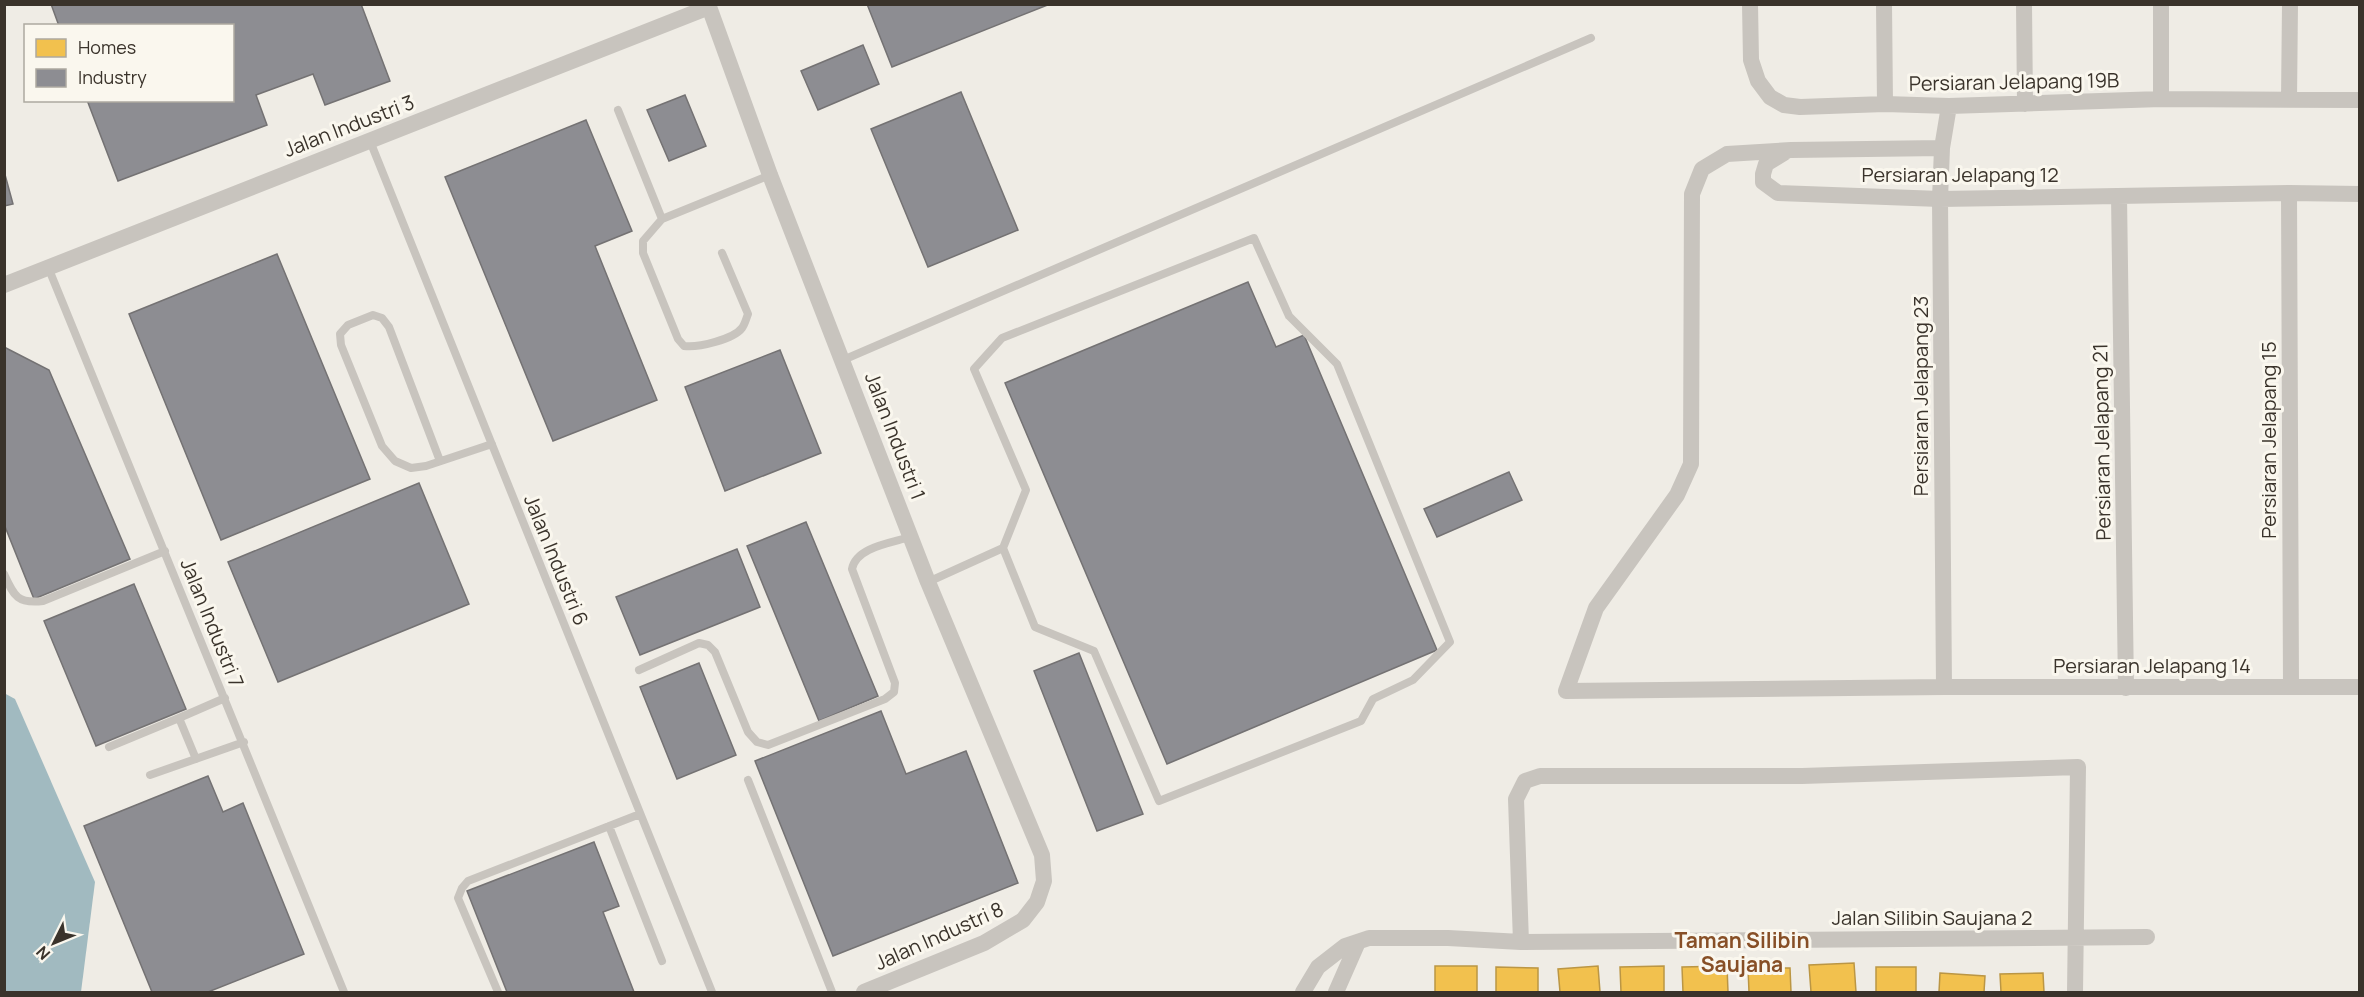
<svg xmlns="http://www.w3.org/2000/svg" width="2364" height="997" font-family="Manrope,sans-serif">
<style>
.water{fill:#a1bac0}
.homes{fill:#f2c14e;stroke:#bb9644;stroke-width:1.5}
.industry{fill:#8d8d92;stroke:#747273;stroke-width:1.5}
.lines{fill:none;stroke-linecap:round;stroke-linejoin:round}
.lane{stroke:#c8c4be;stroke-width:8}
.street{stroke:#c8c4be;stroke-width:16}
.labels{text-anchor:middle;stroke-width:6;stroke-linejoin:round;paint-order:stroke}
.street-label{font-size:20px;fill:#3a332b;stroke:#faf7ee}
.neighbourhood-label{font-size:21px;font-weight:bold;fill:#874f26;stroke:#faf7ee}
</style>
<rect width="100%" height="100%" fill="#efece5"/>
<path class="water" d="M 4,693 L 15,699 L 95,882 L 81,992 L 5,992 Z"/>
<path class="homes" d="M 1854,963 L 1856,992 L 1811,992 L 1809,965 Z
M 1435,966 L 1477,966 L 1477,992 L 1435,992 Z
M 1598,966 L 1600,992 L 1560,992 L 1558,969 Z
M 1664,966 L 1664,992 L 1621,992 L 1620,967 Z
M 1727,966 L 1728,992 L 1683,992 L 1682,967 Z
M 1496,967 L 1538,968 L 1538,992 L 1496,992 Z
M 1876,967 L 1916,967 L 1916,992 L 1876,992 Z
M 1748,968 L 1790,968 L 1791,992 L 1749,992 Z
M 1940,973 L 1985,976 L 1984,992 L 1939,992 Z
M 2043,973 L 2044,992 L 2001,992 L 2000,974 Z"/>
<path class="industry" d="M 51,4 L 361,4 L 390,81 L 325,105 L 313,74 L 256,95 L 267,125 L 118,181 L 87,100 L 232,100 L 232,26 L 59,26 Z
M 867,4 L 1050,4 L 892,67 Z
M 863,45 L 879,84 L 818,110 L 801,71 Z
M 961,92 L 1018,230 L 928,267 L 871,129 Z
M 685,95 L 706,146 L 669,161 L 647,110 Z
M 586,120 L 632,231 L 595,246 L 657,400 L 553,441 L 445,177 Z
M 4,171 L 13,204 L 4,206 Z
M 277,254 L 370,479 L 221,540 L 129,314 Z
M 1248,282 L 1276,347 L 1304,335 L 1437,650 L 1167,764 L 1005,383 Z
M 4,347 L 49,370 L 130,559 L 34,599 L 4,524 Z
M 780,350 L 821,453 L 725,491 L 685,387 Z
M 1509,472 L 1522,500 L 1437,537 L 1424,509 Z
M 419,483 L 469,604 L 278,682 L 228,562 Z
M 806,522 L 878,696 L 819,721 L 747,546 Z
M 737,549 L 760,607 L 640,655 L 616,597 Z
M 134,584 L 186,709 L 96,746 L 44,621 Z
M 1079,653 L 1143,814 L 1097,831 L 1034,671 Z
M 699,663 L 736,755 L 677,779 L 640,687 Z
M 881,711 L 906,774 L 966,751 L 1018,883 L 833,956 L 755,761 Z
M 208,776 L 223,812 L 243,803 L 304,954 L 208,992 L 152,992 L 84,826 Z
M 594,842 L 619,906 L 603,912 L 634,992 L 507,992 L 467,891 Z"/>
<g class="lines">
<path class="lane" d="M 618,110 L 662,219
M 370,141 L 712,992
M 1254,238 L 1289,316 L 1337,364 L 1450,642 L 1413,680 L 1373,699 L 1361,721 L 1159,801 L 1094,651 L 1035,627 L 1003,548 L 1026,490 L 974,369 L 1002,338 Z
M 722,253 L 748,314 C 746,319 745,324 742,328 C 734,339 698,348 684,346 L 678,339 L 643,253 L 643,241 L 662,219 L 770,175
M 48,267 L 344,992
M 843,360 L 1591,38
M 440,461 L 389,327 L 382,318 L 373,315 L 348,325 L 340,334 L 341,345 L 382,446 L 395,461 L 411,468 L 426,466 L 492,444
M 4,574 C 14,596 17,604 43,601 L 165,551
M 928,582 L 1003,548
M 639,670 L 699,643 L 708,645 L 715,652 L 748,732 L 757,742 L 768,745 L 885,699 L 894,692 L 895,683 L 852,569 C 856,547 891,543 910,537
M 109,747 L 179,718
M 196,759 L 179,718 L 225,698
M 150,775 L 244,742
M 748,780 L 832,992
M 609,826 L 662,961
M 498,992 L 458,898 L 462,888 L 468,881 L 640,814"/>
<path class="street" d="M 708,4 L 770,175 L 928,582 L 1042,855 L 1044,881 L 1037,902 L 1023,920 L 984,943 L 864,992
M 1750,4 L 1751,60 L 1758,81 L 1770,97 L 1784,105 L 1800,107 L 1885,104 L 1949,106 L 2161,99 L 2360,100
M 1884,4 L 1885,104
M 2024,4 L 2025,104
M 2161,4 L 2161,99
M 2289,100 L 2290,4
M 1942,148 L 1791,150 L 1727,154 L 1702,169 L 1692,194 L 1691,464 L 1677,495 L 1596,608 L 1566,691 L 1944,687 L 2360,687
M 1784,153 L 1766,164 L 1763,174 L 1763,182 L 1778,193 L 1940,199 L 2289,193 L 2360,194
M 2289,193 L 2291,687
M 2119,196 L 2126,688
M 4,285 L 709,7
M 1944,687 L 1940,199 L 1942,148 L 1949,106
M 1521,942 L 1516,799 L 1525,781 L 1540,776 L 1802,776 L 2078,767 L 2075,992
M 1303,992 L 1318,967 L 1345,946 L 1369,938 L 1448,938 L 1521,942 L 2147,937
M 1336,992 L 1358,942"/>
</g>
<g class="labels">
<g class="street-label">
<text transform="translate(2014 82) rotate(-1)" y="7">Persiaran Jelapang 19B</text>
<text transform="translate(349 126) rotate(-21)" y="7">Jalan Industri 3</text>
<text x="1960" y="182">Persiaran Jelapang 12</text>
<text transform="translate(1921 396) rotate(-90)" y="7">Persiaran Jelapang 23</text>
<text transform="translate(895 436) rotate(69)" y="7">Jalan Industri 1</text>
<text transform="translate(2269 440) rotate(-90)" y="7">Persiaran Jelapang 15</text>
<text transform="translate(2102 442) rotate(-91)" y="7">Persiaran Jelapang 21</text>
<text transform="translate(556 560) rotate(68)" y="7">Jalan Industri 6</text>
<text transform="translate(212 623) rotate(68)" y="7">Jalan Industri 7</text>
<text x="2152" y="673">Persiaran Jelapang 14</text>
<text x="1932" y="925">Jalan Silibin Saujana 2</text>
<text transform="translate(939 936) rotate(-24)" y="7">Jalan Industri 8</text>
</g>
<g class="neighbourhood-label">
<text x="1742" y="948">Taman Silibin<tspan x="1742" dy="24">Saujana</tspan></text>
</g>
</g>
<rect width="2364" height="997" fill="none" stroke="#3a332b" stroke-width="12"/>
<rect x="24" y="24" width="210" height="78" fill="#faf7ee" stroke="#ada9a0" stroke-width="1.5"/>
<rect x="36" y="39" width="30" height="18" fill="#f2c14e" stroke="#ada9a0" stroke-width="1.5"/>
<text x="78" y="54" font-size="18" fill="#3a332b">Homes</text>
<rect x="36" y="69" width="30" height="18" fill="#8d8d92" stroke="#ada9a0" stroke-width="1.5"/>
<text x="78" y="84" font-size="18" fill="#3a332b">Industry</text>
<g transform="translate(54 943) rotate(227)" stroke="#faf7ee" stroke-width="4.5" paint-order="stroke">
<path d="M0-4.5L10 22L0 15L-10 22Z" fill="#3a332b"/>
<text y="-9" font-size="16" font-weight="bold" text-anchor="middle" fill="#3a332b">N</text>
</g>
</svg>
